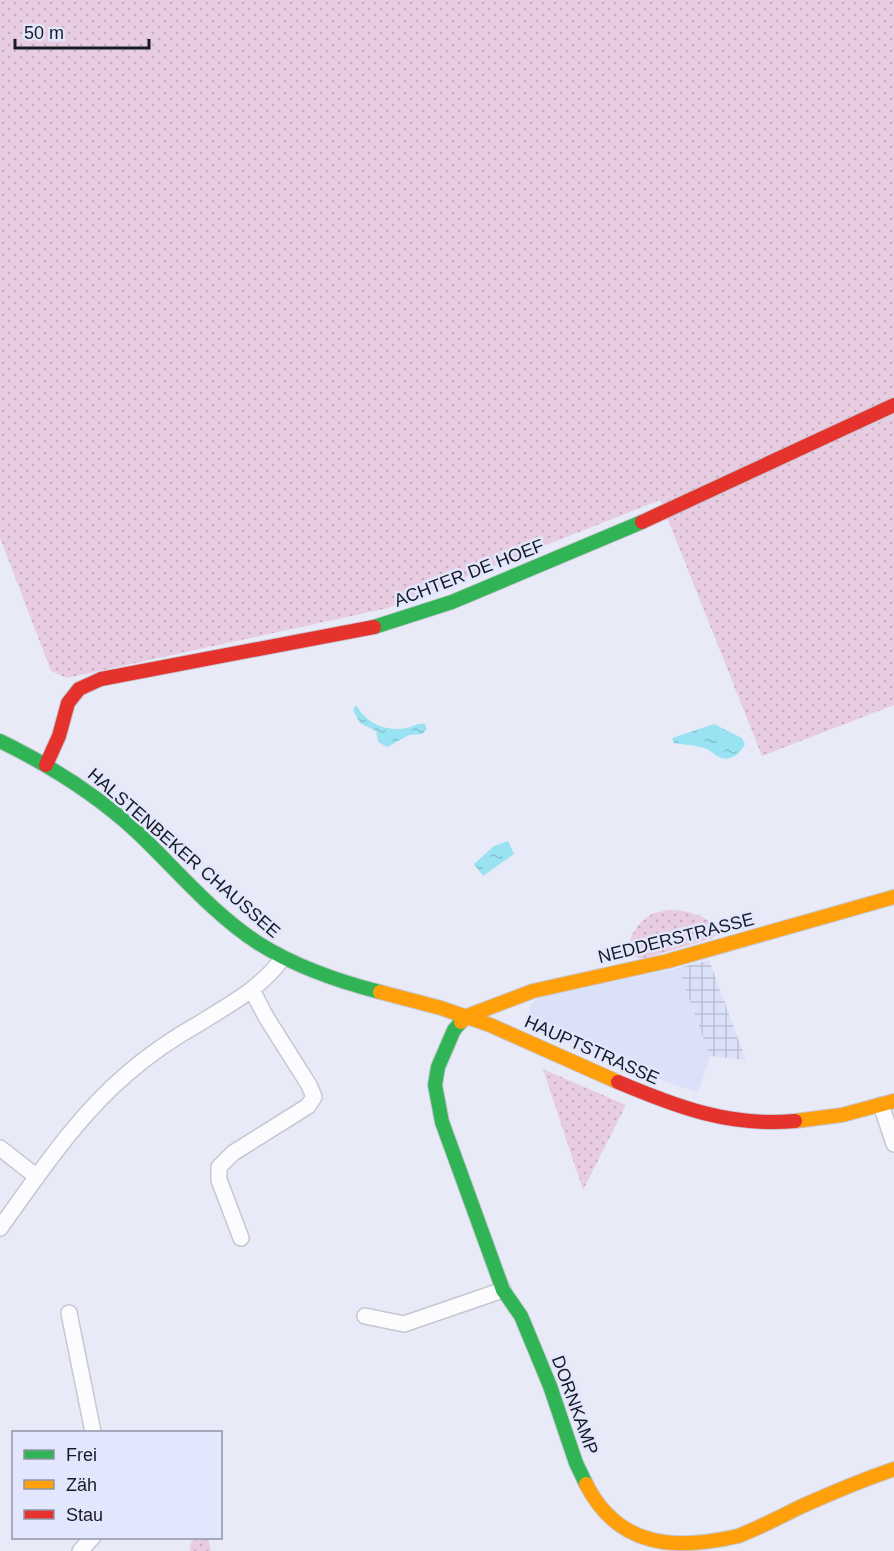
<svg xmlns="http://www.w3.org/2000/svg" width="894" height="1551" font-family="Arial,sans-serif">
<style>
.built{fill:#dce1fa}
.industrial{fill:url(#industrial-grid)}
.grass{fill:url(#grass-dots)}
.water{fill:url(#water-ripples)}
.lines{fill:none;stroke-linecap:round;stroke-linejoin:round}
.street-casing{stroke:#c5c7d2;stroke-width:18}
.fast-casing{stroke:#c5c7d2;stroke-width:16}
.slow-casing{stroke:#c5c7d2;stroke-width:16}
.jam-casing{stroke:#c5c7d2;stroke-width:16}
.street{stroke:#fcfcfe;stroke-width:15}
.fast{stroke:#30b455;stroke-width:14}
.slow{stroke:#ff9f0a;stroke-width:14}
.jam{stroke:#e5322d;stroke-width:14}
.labels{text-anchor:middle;stroke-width:5;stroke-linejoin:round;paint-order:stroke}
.street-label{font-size:18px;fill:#181a24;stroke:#e2e7fd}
</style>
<defs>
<pattern id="industrial-grid" width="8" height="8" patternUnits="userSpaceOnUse" patternTransform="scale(1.5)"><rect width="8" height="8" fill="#dce1fa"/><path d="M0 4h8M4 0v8" fill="none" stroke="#bcc0d6"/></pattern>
<pattern id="grass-dots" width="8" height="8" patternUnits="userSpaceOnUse" patternTransform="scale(1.5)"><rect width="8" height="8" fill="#e8cce1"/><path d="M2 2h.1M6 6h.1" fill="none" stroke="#c6afc1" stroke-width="1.8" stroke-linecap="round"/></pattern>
<pattern id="water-ripples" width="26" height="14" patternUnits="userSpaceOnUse" patternTransform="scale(1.5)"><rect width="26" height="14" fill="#98e2f1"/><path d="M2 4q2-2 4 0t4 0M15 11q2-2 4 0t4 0" fill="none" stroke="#82c1ce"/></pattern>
</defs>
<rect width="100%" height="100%" fill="#e8ebf7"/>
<path class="built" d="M 678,968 L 710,1056 L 698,1093 L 627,1068 L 537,1027 L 529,1015 L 531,1004 L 538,998 Z"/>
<path class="industrial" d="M 709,960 L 746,1060 L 710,1056 L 678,968 Z"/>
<path class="grass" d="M 0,0 L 894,0 L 894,705 L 762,756 L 660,500 L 388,608 L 67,678 L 51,671 L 0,538 Z
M 667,910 C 686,910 705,914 718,929 L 718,934 L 713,938 L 642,959 L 632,955 C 624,940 638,922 652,914 C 656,912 662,912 667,910 Z
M 543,1069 L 626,1105 L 583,1190 Z
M 195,1538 L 208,1538 L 211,1551 L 190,1551 L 191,1543 Z"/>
<path class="water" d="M 356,705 C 367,723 384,732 406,728 C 414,727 418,722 425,724 L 427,729 L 422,734 L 409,735 L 387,747 L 378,742 L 376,731 L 360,723 L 353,710 Z
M 714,724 L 742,738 L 745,744 C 740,754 731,762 719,757 C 715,756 712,751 707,749 C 698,745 684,745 674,743 L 672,738 Z
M 508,841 L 514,854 L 483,876 L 474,864 L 494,846 Z"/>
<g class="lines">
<g class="street-casing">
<path id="street" d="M 881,1105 L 894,1144
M 0,1148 L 37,1177
M 0,1228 C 39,1174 77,1116 128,1073 C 150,1054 175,1037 200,1023 C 230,1004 261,988 282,959
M 241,1238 L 219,1180 L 219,1167 L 233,1153 L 308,1106 L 314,1097 L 309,1085 L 266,1017 L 252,990
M 69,1313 L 93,1432
M 365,1316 L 404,1324 L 503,1290
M 80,1551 L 92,1538"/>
</g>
<g class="fast-casing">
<path id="fast" d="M 374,627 L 452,602 L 642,522
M 0,741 C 49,765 96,794 137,832 C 176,869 212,913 258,943 C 296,967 337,981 380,992
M 461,1022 L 454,1030 L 438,1067 L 435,1085 L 442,1122 L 503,1290 L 521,1316 L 550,1386 L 576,1463 L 586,1484"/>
</g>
<g class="slow-casing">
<path id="slow" d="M 380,992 L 441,1008 L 490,1025 L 618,1082
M 461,1022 L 467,1016 L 533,991 L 668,961 L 894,897
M 795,1121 L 842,1115 L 894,1101
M 586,1484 C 618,1547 674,1551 738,1536 C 759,1528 780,1517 800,1507 C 831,1493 862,1480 894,1469"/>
</g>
<g class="jam-casing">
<path id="jam" d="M 642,522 L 894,405
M 46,765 L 59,736 L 68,703 L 79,689 L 101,679 L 374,627
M 618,1082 C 677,1107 730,1127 795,1121"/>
</g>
<use href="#street" class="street"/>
<use href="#fast" class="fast"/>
<use href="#slow" class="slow"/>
<use href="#jam" class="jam"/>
</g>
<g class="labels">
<g class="street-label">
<text transform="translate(469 573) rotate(-21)" y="6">ACHTER DE HOEF</text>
<text transform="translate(184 853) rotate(41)" y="6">HALSTENBEKER CHAUSSEE</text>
<text transform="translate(676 938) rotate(-14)" y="6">NEDDERSTRASSE</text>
<text transform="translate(592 1050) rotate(24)" y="6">HAUPTSTRASSE</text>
<text transform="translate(575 1405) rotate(70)" y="6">DORNKAMP</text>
</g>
</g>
<rect x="12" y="1431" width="210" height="108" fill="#e2e7fd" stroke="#9195a6" stroke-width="1.5"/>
<rect x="24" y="1450" width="30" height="9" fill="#30b455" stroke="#9195a6" stroke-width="1.5"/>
<text x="66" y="1461" font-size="18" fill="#181a24">Frei</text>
<rect x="24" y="1480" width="30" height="9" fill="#ff9f0a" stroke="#9195a6" stroke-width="1.5"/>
<text x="66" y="1491" font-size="18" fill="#181a24">Zäh</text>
<rect x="24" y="1510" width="30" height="9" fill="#e5322d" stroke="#9195a6" stroke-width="1.5"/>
<text x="66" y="1521" font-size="18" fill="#181a24">Stau</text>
<path d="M15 39v9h134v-9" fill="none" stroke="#181a24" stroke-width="3"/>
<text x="24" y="39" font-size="18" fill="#181a24" stroke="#e2e7fd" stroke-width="4.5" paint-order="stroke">50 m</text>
</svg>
